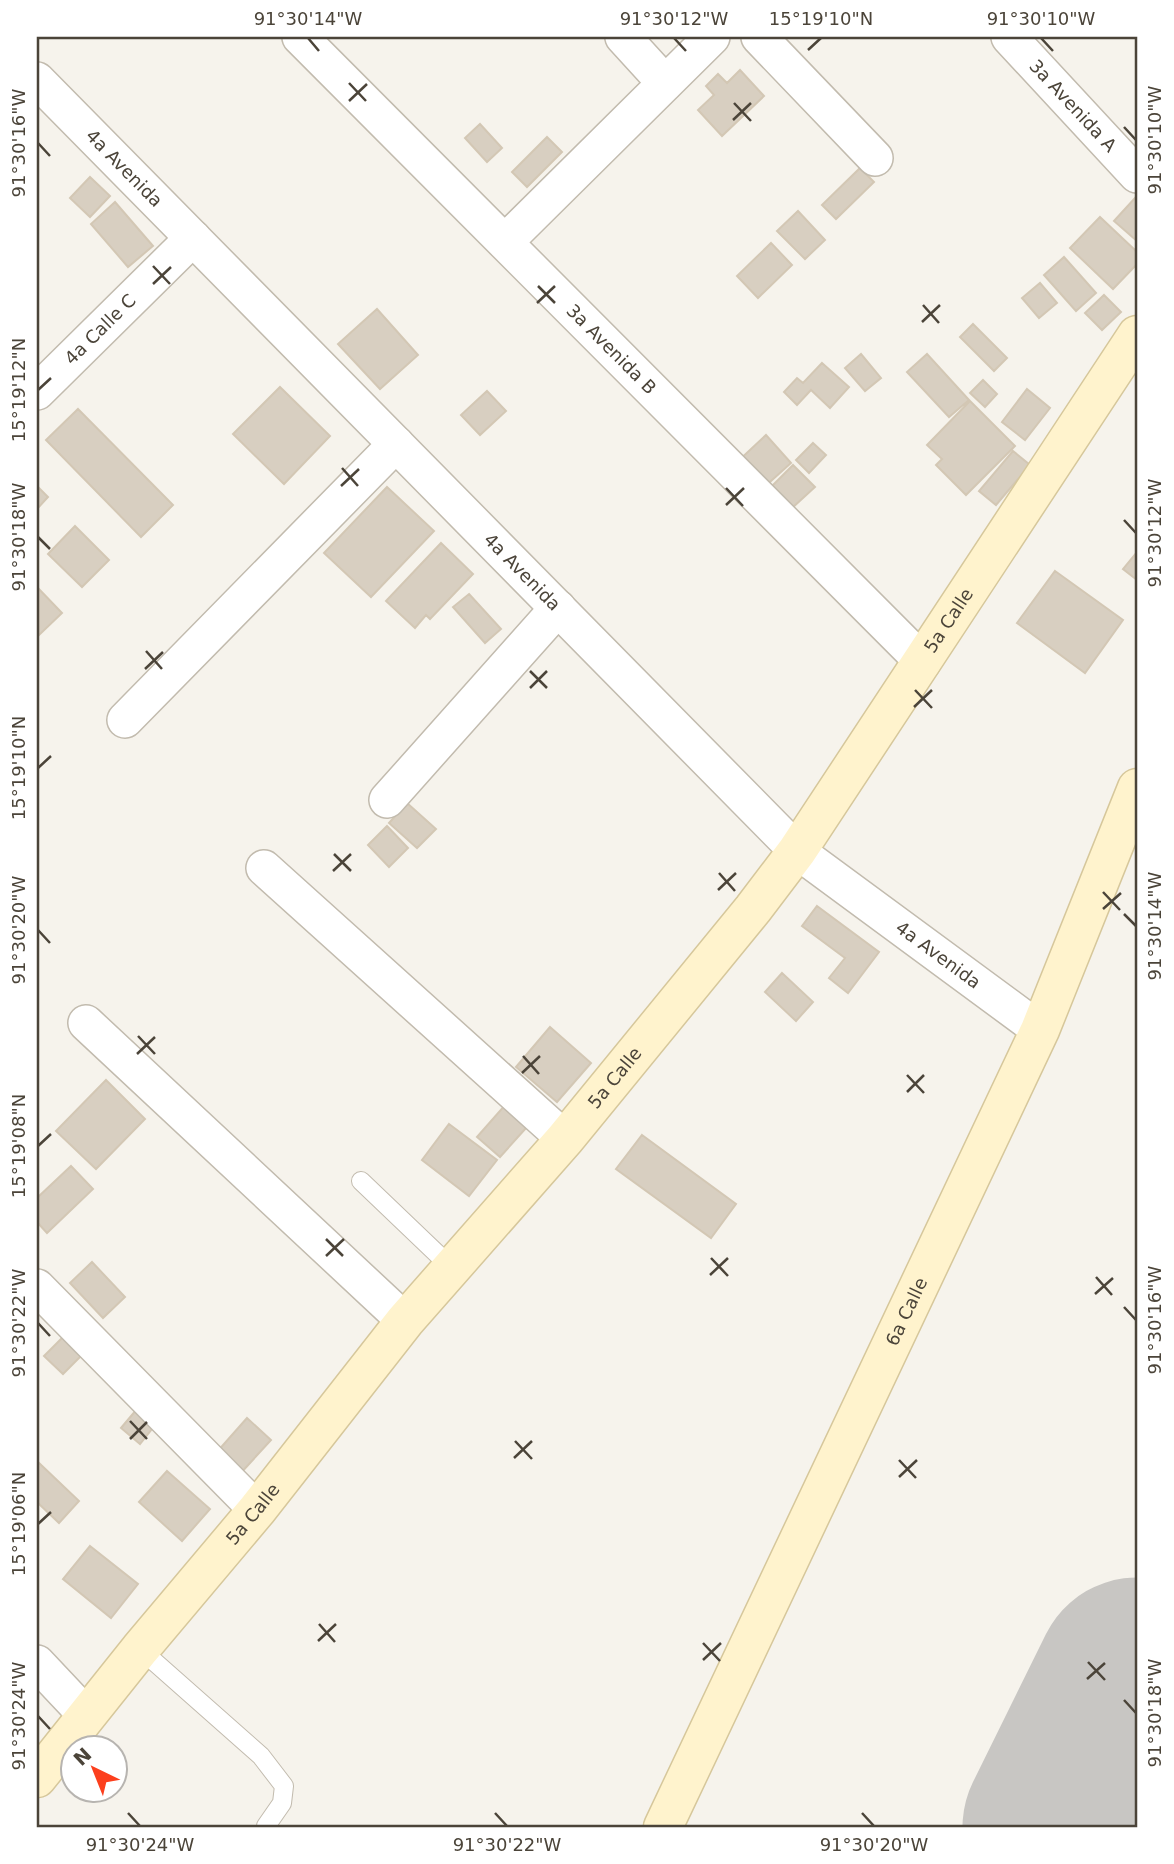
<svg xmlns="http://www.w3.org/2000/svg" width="1174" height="1864" font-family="'DejaVu Sans',sans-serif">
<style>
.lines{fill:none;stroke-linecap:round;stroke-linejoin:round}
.runway{stroke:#c8c6c3;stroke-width:203}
.building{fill:#d8cfc1;stroke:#d3c7b4;stroke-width:2}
.lane-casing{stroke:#c2bbae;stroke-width:20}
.street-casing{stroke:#c2bbae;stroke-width:38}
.secondary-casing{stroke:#d6c79b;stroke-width:41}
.lane{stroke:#fff;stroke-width:18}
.street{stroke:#fff;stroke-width:35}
.secondary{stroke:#fff3cd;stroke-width:38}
.ticks{fill:none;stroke:#4b4439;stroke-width:2.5}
.labels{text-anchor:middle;stroke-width:7;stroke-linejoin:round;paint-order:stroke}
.street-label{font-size:18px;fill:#4b4439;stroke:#fff}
.neatline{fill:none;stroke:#4b4439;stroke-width:2.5}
.ticks-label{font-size:18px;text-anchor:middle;fill:#4b4439}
</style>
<rect width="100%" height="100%" fill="#f6f3ec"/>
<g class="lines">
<path class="runway" d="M 1064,1827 L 1137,1679"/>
</g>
<path class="building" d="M 740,70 L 764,96 L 722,136 L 698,110 L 714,95 L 706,86 L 718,74 L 727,83 Z
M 480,124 L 502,148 L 487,162 L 465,138 Z
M 547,137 L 562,152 L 527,187 L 512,172 Z
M 860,168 L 874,182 L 836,219 L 822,205 Z
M 90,177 L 110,196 L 90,217 L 70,198 Z
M 1135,198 L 1137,200 L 1137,241 L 1114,221 Z
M 115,202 L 153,246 L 128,267 L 91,224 Z
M 798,211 L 825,240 L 805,259 L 777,231 Z
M 1100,217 L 1137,252 L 1137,264 L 1113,289 L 1070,248 Z
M 771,243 L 792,265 L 758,298 L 737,276 Z
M 1064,257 L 1096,293 L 1076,311 L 1044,275 Z
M 1040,283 L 1057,303 L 1039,318 L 1022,298 Z
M 1104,295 L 1121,312 L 1102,330 L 1085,313 Z
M 377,309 L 418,355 L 380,389 L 338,344 Z
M 973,324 L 1007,358 L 994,371 L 960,337 Z
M 861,354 L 881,378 L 865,391 L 845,368 Z
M 927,354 L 969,400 L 949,417 L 907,372 Z
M 822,363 L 849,387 L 830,408 L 811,390 L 797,405 L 784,392 L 797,378 L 803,383 Z
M 983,380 L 997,394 L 985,407 L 970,393 Z
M 280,387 L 330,436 L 284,484 L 233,434 Z
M 1027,389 L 1050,408 L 1025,440 L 1002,422 Z
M 487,391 L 506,411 L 480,435 L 461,415 Z
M 970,401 L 1015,446 L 966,495 L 936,465 L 942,459 L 927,445 Z
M 78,409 L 173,505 L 141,537 L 46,440 Z
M 766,435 L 791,463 L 760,491 L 736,463 Z
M 813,443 L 826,455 L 809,473 L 796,460 Z
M 1013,451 L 1030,465 L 996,505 L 979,491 Z
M 793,465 L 815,487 L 792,508 L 771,487 Z
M 37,486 L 48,497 L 37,509 Z
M 387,487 L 434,531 L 371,597 L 324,553 Z
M 75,526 L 109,560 L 82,587 L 48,554 Z
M 441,543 L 473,574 L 430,619 L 426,615 L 415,628 L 386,601 Z
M 1137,552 L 1137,580 L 1123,569 Z
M 1055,571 L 1123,620 L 1085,673 L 1017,623 Z
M 37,587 L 62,613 L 37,637 Z
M 469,594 L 501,629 L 485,643 L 453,607 Z
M 407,803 L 436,829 L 417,848 L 389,823 Z
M 387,826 L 408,848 L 389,867 L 368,845 Z
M 817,906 L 879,952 L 848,993 L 829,978 L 845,958 L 802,926 Z
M 782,973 L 813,1002 L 796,1021 L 765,992 Z
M 550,1027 L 591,1063 L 557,1102 L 516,1067 Z
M 106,1080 L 145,1119 L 96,1169 L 56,1131 Z
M 513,1096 L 536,1117 L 500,1157 L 477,1137 Z
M 449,1124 L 497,1160 L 469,1196 L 422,1160 Z
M 642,1135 L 736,1204 L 711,1238 L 616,1169 Z
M 71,1166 L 93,1189 L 47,1233 L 37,1222 L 37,1198 Z
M 92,1262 L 125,1297 L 103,1318 L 70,1283 Z
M 64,1336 L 82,1355 L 63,1374 L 44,1356 Z
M 137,1409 L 156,1424 L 140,1444 L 121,1428 Z
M 247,1418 L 271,1440 L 239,1475 L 216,1453 Z
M 38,1462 L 79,1501 L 59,1523 L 37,1502 Z
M 167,1471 L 210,1509 L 182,1541 L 139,1502 Z
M 90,1546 L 138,1584 L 111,1618 L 63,1579 Z"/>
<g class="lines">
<g class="lane-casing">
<path id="lane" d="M 361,1181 L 452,1268
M 140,1649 L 261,1756 L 284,1786 L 282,1803 L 266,1826"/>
</g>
<g class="street-casing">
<g id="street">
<path id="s1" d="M 300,37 L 923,662"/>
<path d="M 623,37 L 665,83"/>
<path d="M 759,37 L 875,158"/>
<path id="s2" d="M 1009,37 L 1137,175"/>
<path id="s3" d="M 37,80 L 797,851 L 1040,1030"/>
<path d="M 505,242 L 712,37"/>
<path id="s4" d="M 37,392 L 193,238"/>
<path d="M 125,720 L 396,444"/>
<path d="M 387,800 L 558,608"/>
<path d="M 264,868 L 565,1139"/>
<path d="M 86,1023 L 405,1321"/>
<path d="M 37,1287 L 257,1510"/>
<path d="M 37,1663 L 86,1715"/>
</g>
</g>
<g class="secondary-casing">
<g id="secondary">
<path id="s5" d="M 37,1778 L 140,1649 L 257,1510 L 405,1321 L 565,1139 L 753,909 L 797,851 L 1137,335"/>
<path id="s6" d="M 663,1827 L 1040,1030 L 1137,788"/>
</g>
</g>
<use href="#lane" class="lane"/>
<use href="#street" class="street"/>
<use href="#secondary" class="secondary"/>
</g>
<path class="ticks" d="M 308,38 L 319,51M 674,38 L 686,51M 1041,38 L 1053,51M 808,50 L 821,38M 349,83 L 366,101M 349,101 L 367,84M 734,103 L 751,121M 733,120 L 751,103M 1124,127 L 1136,140M 38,143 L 50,156M 153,266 L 170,284M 153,284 L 171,267M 538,286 L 555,303M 537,303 L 555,286M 923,305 L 939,323M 922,322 L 940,305M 38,390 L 51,378M 342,468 L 358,486M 341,486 L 359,469M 726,488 L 743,506M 726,505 L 744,488M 1124,520 L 1136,533M 38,537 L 50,549M 146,651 L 162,669M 145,669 L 163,652M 530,671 L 547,688M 530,688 L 547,671M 915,690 L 932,708M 914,707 L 932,690M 38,768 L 51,756M 334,854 L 351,871M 333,871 L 351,854M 719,873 L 735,891M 718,890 L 736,873M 1103,892 L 1120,910M 1103,909 L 1121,893M 1124,914 L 1136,926M 38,930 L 50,943M 138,1036 L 155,1054M 137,1054 L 155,1037M 523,1056 L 539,1074M 522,1073 L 540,1056M 907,1075 L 924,1093M 907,1092 L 924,1075M 38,1146 L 51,1134M 326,1239 L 343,1256M 326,1256 L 344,1239M 711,1258 L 728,1276M 710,1275 L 728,1258M 1096,1277 L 1112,1295M 1095,1294 L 1113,1278M 1124,1307 L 1136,1320M 38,1323 L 50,1336M 130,1421 L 147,1439M 130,1439 L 147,1422M 515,1441 L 532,1459M 514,1458 L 532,1441M 899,1460 L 916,1478M 899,1477 L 917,1460M 38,1524 L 51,1512M 319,1624 L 335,1642M 318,1641 L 336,1624M 703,1643 L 720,1661M 703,1660 L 721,1643M 1088,1662 L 1105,1680M 1087,1679 L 1105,1663M 1124,1700 L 1136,1713M 38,1716 L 50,1729M 128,1813 L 140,1826M 495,1813 L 507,1826M 862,1813 L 874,1826"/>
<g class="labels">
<g class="street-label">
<text dy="6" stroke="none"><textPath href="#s2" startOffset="94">3a Avenida A</textPath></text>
<text dy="6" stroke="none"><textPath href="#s3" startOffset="124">4a Avenida</textPath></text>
<text dy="6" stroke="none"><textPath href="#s4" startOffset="89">4a Calle C</textPath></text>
<text dy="6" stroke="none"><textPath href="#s1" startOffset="441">3a Avenida B</textPath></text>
<text dy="6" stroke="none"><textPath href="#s3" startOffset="691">4a Avenida</textPath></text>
<text dy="6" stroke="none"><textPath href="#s5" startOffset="1475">5a Calle</textPath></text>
<text dy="6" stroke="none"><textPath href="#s3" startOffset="1258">4a Avenida</textPath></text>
<text dy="6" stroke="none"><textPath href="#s5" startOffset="908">5a Calle</textPath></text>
<text dy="6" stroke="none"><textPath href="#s6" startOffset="570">6a Calle</textPath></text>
<text dy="6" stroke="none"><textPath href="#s5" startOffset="341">5a Calle</textPath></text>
</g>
</g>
<rect width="1174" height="1864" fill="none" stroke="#ffffff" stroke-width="77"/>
<g transform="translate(94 1769) rotate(317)"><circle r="33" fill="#ffffff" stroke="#b7b4b0" stroke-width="2"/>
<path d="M0-5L12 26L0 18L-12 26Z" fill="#fc3f1d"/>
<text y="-10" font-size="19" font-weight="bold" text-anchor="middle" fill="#4b4439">N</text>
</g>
<rect x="38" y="38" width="1098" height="1788" class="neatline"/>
<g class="ticks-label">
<text x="308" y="25">91°30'14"W</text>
<text x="674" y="25">91°30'12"W</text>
<text x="821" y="25">15°19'10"N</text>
<text x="1041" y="25">91°30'10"W</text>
<text transform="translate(1155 140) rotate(-90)" y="6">91°30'10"W</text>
<text transform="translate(19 143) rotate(-90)" y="6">91°30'16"W</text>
<text transform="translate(19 390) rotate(-90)" y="6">15°19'12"N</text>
<text transform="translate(1155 533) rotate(-90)" y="6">91°30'12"W</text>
<text transform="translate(19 537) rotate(-90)" y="6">91°30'18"W</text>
<text transform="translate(19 768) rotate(-90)" y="6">15°19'10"N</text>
<text transform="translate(1155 926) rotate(-90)" y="6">91°30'14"W</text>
<text transform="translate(19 930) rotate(-90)" y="6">91°30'20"W</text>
<text transform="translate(19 1146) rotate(-90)" y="6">15°19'08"N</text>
<text transform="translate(1155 1320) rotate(-90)" y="6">91°30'16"W</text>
<text transform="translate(19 1323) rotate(-90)" y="6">91°30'22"W</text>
<text transform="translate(19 1524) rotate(-90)" y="6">15°19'06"N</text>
<text transform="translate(1155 1713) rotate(-90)" y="6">91°30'18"W</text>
<text transform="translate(19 1716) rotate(-90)" y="6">91°30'24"W</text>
<text x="140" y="1851">91°30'24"W</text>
<text x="507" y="1851">91°30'22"W</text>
<text x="874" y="1851">91°30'20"W</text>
</g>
</svg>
